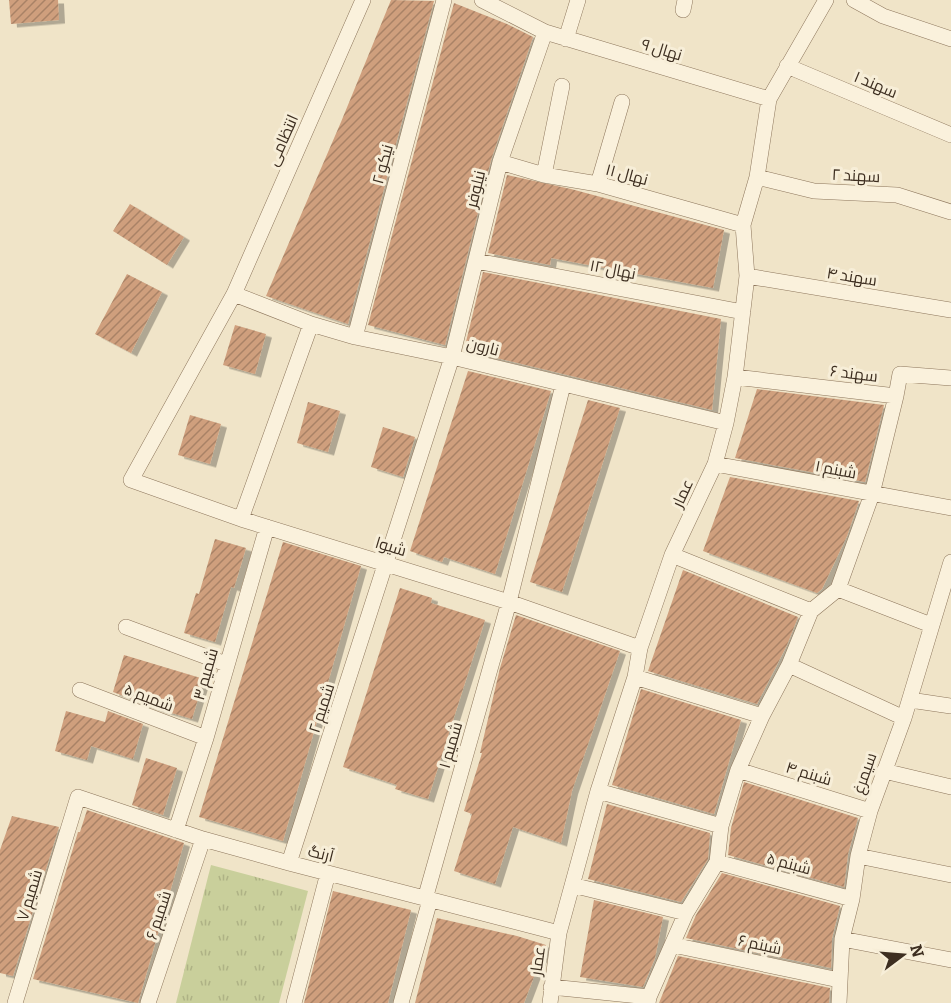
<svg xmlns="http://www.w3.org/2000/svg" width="951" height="1003" font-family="Bitter,Cairo,serif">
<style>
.grass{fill:url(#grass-tufts)}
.building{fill:url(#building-hatch);filter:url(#shadow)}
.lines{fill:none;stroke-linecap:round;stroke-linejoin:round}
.street-casing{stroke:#8d765c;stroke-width:16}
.street{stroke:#faf1dc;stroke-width:15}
.labels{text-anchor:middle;stroke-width:6;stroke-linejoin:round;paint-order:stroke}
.street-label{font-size:16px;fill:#3d2e20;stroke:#f7eed8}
</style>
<defs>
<pattern id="grass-tufts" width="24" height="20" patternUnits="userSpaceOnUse" patternTransform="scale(1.5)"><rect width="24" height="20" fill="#c9cf9b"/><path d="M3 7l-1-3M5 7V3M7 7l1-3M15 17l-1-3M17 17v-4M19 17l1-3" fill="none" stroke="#aeb285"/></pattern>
<pattern id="building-hatch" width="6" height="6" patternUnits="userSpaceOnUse" patternTransform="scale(1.5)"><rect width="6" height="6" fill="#cf9f7d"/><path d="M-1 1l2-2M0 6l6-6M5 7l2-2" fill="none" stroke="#a98266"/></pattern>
<filter id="shadow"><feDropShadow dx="6" dy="3.5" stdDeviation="0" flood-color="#0004"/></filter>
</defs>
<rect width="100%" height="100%" fill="#f0e4c8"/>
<path class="grass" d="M 211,865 L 308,891 L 279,1003 L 176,1003 Z"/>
<path class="building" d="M 9,0 L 58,0 L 59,20 L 11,24 Z
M 391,0 L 434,1 L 348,324 L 266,296 L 341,122 Z
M 454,3 L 507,24 L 533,37 L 491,160 L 445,345 L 368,325 Z
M 507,175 L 571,189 L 724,230 L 713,288 L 551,258 L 550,265 L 488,253 Z
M 130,204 L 184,237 L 167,265 L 113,231 Z
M 483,272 L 721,319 L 712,410 L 464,350 Z
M 127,274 L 162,292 L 131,353 L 95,334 Z
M 235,325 L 266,334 L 255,374 L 223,365 Z
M 468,371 L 551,391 L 495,574 L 444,557 L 442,562 L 410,551 Z
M 757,389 L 884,405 L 865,482 L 735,458 Z
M 588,400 L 620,408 L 562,592 L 530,582 Z
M 308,402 L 340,411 L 328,452 L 297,443 Z
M 190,415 L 221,424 L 210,464 L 178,455 Z
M 383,427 L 415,437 L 403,477 L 371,467 Z
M 730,477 L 859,501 L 847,536 L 822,589 L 817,593 L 703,551 Z
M 215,539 L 246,548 L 234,588 L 231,587 L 215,642 L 184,633 L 196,593 L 199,594 Z
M 283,542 L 361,566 L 283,841 L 199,817 Z
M 683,570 L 798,617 L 787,645 L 757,704 L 648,671 Z
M 400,588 L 432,598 L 431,603 L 485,620 L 428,799 L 395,789 L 397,785 L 343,767 Z
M 516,615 L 620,651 L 572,791 L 561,843 L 513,827 L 495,884 L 454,871 L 472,814 L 464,811 L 482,753 L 480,753 L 500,668 Z
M 124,655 L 204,679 L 192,719 L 158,709 L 113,692 Z
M 641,689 L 741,720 L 714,814 L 612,785 Z
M 66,711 L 105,722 L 108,711 L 143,724 L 133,759 L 91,746 L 87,760 L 55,751 Z
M 146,758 L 177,768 L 163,815 L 132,805 Z
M 744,782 L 858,818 L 848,854 L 844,887 L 728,855 L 731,828 Z
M 607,804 L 710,833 L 708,859 L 681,902 L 588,879 Z
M 87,810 L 184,843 L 138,1003 L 33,979 L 78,832 L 80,832 Z
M 12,816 L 59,827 L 13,976 L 0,973 L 0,850 Z
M 722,873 L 840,906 L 832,938 L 831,968 L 686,938 L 696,915 Z
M 333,891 L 411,910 L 388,1003 L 304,1003 Z
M 594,900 L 663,917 L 655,958 L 643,987 L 580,977 Z
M 437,918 L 517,936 L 546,945 L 524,1003 L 415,1003 Z
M 678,956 L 830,988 L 829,1003 L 659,1003 Z"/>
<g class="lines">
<g class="street-casing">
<path id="street" d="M 363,0 L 234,294 L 131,480 L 241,519 L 509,602 L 640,648
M 482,0 L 545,32 L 769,99
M 854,0 L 883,16 L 951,39
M 683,10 L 685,0
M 566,39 L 578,0
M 787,66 L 951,135
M 500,162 L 544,175 L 598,184 L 743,225
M 544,175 L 562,86
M 757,177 L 814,191 L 897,195 L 951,212
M 598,184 L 622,102
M 476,261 L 743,312
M 747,276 L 951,310
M 234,294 L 311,324 L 355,337 L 452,357 L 726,423
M 355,337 L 444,0
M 735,377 L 896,396 L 900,374 L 951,378
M 715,464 L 951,508
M 241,519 L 311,324
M 672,555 L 811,611
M 838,589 L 931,625
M 126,627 L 226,664
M 789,665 L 904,718
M 635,677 L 762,716
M 80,690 L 206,738
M 910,700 L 951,706
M 738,770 L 870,811
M 884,771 L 951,787
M 598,791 L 721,826
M 176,830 L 206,738 L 267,527
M 858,856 L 951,875
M 717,862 L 852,899
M 289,863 L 452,357 L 500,162 L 545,32
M 572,885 L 686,913
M 425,899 L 509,602 L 563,385
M 842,939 L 951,960
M 673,945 L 839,980
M 551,987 L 649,997
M 15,1003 L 78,797 L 203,839 L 289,863 L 559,933
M 148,1003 L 203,839
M 294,1003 L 328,873
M 401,1003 L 430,900
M 550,1003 L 559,933 L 598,791 L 635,677 L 640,648 L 672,555 L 715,464 L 726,423 L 735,377 L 747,276 L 743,225 L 757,177 L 769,99 L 826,0
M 648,1003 L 649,997 L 686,913 L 717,862 L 721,826 L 738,770 L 762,716 L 789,665 L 811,611 L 838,589 L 872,494 L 896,396
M 839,1003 L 842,939 L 852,899 L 858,856 L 870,811 L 904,718 L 951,562"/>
</g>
<use href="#street" class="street"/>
</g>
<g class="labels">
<g class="street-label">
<text transform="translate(662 49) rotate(17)" y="6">نهال ۹</text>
<text transform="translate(876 84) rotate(23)" y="6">سهند ۱</text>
<text transform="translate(282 140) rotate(-66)" y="6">انتظامی</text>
<text transform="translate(382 164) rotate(-75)" y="6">نیکو ۲</text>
<text transform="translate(627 174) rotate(15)" y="6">نهال ۱۱</text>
<text transform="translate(856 175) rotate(3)" y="6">سهند ۲</text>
<text transform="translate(475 189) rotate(-76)" y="6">نیلوفر</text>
<text transform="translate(613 269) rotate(11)" y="6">نهال ۱۲</text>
<text transform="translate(852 276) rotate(9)" y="6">سهند ۴</text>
<text transform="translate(483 346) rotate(14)" y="6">نارون</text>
<text transform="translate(854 373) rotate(7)" y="6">سهند ۶</text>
<text transform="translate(836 469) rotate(11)" y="6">شبنم ۱</text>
<text transform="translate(682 493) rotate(-65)" y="6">عمار</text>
<text transform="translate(391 546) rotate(17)" y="6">شیوا</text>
<text transform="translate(205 674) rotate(-74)" y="6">شمیم ۳</text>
<text transform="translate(149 697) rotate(21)" y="6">شمیم ۵</text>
<text transform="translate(321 708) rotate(-72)" y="6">شمیم ۲</text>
<text transform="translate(450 745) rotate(-74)" y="6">شمیم ۱</text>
<text transform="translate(809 773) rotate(17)" y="6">شبنم ۴</text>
<text transform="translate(864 773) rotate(-70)" y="6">سیمرغ</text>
<text transform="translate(321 853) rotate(14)" y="6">آرنگ</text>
<text transform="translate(789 863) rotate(15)" y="6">شبنم ۵</text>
<text transform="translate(29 895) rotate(-73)" y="6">شمیم ۷</text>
<text transform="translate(158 915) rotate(-72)" y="6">شمیم ۶</text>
<text transform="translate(760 944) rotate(12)" y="6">شبنم ۶</text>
<text transform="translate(537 961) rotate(-82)" y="6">عمار</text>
</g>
</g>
<g transform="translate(903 955) rotate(74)" stroke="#f7eed8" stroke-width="4.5" paint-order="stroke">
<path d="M0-4.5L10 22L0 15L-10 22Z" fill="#3d2e20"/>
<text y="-9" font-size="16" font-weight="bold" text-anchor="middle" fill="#3d2e20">N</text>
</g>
</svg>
